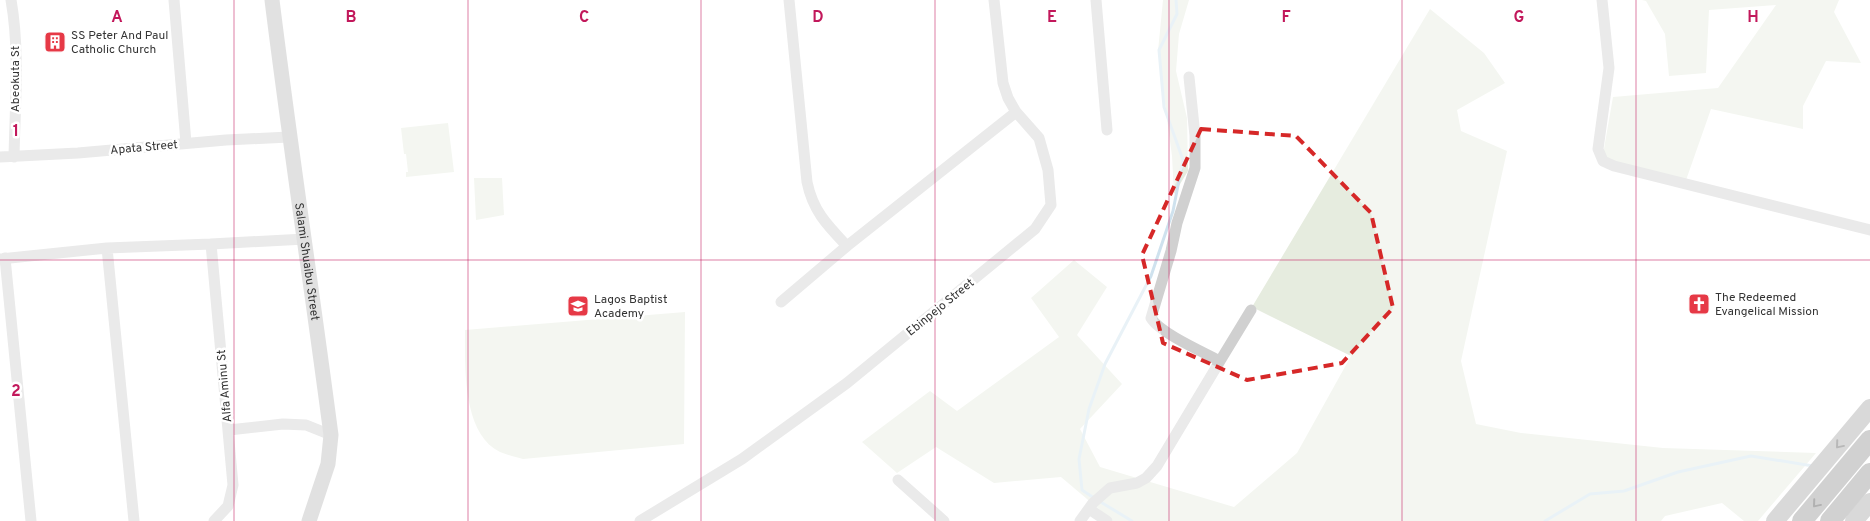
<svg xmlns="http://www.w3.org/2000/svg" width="1870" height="521" font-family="Overpass,sans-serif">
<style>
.green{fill:#e6ecdf}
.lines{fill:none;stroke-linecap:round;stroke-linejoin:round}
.stream{stroke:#cfe2ee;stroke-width:3}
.street{stroke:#d0d0d0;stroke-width:11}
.secondary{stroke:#bdbdbd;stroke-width:15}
.primary{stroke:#ababab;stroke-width:18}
.highway{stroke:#9a9a9a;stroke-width:20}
.oneway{stroke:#636363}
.oneway2{stroke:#525252}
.marked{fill:none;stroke:#d62828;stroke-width:4;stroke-dasharray:10 6;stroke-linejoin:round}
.grid{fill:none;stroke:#c2185b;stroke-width:1;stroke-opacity:0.55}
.labels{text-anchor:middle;stroke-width:5;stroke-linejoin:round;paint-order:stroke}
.poi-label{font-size:12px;fill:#333;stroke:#fff;text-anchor:start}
.street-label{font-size:12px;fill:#333;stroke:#fff}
.grid-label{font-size:16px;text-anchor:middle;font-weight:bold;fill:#c2185b;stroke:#fff;stroke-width:5;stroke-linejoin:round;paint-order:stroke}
</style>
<rect width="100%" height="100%" fill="#fff"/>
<path class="green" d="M 1163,0 L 1189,0 L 1179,34 L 1176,71 L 1187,118 L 1188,171 L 1174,194 L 1172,156 L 1158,51 Z
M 1642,0 L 1839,0 L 1834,12 L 1861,63 L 1826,61 L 1803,106 L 1803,129 L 1711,109 L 1685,183 L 1602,160 L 1613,97 L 1718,88 L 1776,5 L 1709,10 L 1706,73 L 1669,76 L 1665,34 L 1646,1 Z
M 1430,9 L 1484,53 L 1505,83 L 1457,110 L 1461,131 L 1507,151 L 1461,361 L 1476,424 L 1521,433 L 1663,448 L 1816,453 L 1758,521 L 1744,521 L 1722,503 L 1665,516 L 1661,521 L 1113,521 L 1061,477 L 994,483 L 936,447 L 897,473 L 862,442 L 930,391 L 957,411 L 1059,337 L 1031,298 L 1074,260 L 1107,287 L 1077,335 L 1122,384 L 1080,429 L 1100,467 L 1234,507 L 1297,453 L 1351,356 L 1252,307 Z
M 448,123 L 454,172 L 406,177 L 406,172 L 408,172 L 406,154 L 404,154 L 401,128 Z
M 474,178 L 502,178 L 504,215 L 476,220 Z
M 685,312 L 684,444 L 523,459 C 516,457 507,455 500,452 C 462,434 465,366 465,330 Z"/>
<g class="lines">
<path class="stream" d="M 1094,498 L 1082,490 L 1079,459 L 1089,409 L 1105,364 L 1151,276 L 1173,211 L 1183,160 L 1164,107 L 1159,50 L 1177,14 L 1176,0
M 1099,501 L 1132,521
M 1545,521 L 1590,494 L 1624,491 L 1678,472 L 1751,456 L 1813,466"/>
<path class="street" d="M 11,0 C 20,51 15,105 14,157
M 174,0 L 186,143
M 789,0 L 807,182 C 813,211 827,225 847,246
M 1096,0 L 1107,130
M 1602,0 L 1609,68 L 1598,149 L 1603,161 L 1614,166 L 1870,230
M 0,157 L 78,153 L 226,140 L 289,137
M 211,244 L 233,485 L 228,506 L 214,521
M 107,248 L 134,521
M 5,258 L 31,521
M 0,259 L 107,248 L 211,244 L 305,239
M 781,302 L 847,246 L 1016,112
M 1220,361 L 1251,310
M 229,430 L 283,424 L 306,425 L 331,435
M 898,480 L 944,521
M 1089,509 L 1107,521
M 640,521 L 742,459 L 847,383 L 1035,229 L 1051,205 L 1048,170 L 1039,138 L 1016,112 L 1008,98 L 1003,83 L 994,0
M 1080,521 L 1093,503 L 1110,488 L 1137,483 L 1146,478 L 1157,466 L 1220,361 C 1203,352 1160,333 1151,318 L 1171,251 L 1177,223 L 1195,168 L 1195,136 L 1189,77"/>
<path class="secondary" id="s1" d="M 272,0 C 290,145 312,290 331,435 L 328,464 L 309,521"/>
<path class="primary" d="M 1775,521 L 1870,408
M 1854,521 L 1870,502"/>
<path class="highway" d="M 1802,521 L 1870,440
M 1830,521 L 1870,473"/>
</g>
<defs><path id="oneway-chevron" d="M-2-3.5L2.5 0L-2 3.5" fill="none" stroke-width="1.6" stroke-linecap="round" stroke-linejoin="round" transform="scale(1.25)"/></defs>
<use class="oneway" href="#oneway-chevron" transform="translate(1839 445) rotate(130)"/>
<use class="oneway2" href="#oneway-chevron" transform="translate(1816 504) rotate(130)"/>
<path d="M0 0H1870V521H0ZM 1201,129 L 1296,136 L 1371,213 L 1393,308 L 1342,363 L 1247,380 L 1163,343 L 1142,255 Z" fill="#fff" fill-opacity=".55" fill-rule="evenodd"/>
<path class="marked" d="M 1201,129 L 1296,136 L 1371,213 L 1393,308 L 1342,363 L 1247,380 L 1163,343 L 1142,255 Z"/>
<path class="grid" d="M 234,0 L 234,521M 468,0 L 468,521M 701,0 L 701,521M 935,0 L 935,521M 1169,0 L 1169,521M 1402,0 L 1402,521M 1636,0 L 1636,521M 0,260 L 1870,260"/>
<defs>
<g id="building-square" transform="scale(1.125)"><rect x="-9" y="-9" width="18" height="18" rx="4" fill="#e63946" stroke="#fff"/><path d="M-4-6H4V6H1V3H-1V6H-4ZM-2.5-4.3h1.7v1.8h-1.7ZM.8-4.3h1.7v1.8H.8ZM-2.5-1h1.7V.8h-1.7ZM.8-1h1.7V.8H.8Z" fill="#fff"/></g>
<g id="church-square" transform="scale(1.125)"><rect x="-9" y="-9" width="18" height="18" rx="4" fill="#e63946" stroke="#fff"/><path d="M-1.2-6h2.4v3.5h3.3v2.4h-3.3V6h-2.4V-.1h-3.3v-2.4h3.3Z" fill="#fff"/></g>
<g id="school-square" transform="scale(1.125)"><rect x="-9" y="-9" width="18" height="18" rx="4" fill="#e63946" stroke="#fff"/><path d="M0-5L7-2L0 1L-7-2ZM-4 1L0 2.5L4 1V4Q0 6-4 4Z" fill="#fff"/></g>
</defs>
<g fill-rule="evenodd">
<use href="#building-square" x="55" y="42"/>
<use href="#church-square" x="1699" y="304"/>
<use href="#school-square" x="578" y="306"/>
</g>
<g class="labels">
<g class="poi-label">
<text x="71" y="39">SS Peter And Paul<tspan x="71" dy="14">Catholic Church</tspan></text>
<text x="1715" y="301">The Redeemed<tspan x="1715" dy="14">Evangelical Mission</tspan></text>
<text x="594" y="303">Lagos Baptist<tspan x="594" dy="14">Academy</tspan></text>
</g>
<g class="street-label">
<text transform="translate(15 79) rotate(-90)" y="4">Abeokuta St</text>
<text transform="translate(144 147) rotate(-5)" y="4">Apata Street</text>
<text dy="4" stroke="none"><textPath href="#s1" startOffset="264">Salami Shuaibu Street</textPath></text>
<text transform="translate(940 307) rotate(-39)" y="4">Ebinpejo Street</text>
<text transform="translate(224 386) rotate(-95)" y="4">Alfa Aminu St</text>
</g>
</g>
<g class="grid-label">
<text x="117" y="22">A</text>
<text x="351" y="22">B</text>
<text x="584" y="22">C</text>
<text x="818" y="22">D</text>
<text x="1052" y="22">E</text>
<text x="1286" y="22">F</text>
<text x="1519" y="22">G</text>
<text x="1753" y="22">H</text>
<text x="16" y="136">1</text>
<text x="16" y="396">2</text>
</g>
</svg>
